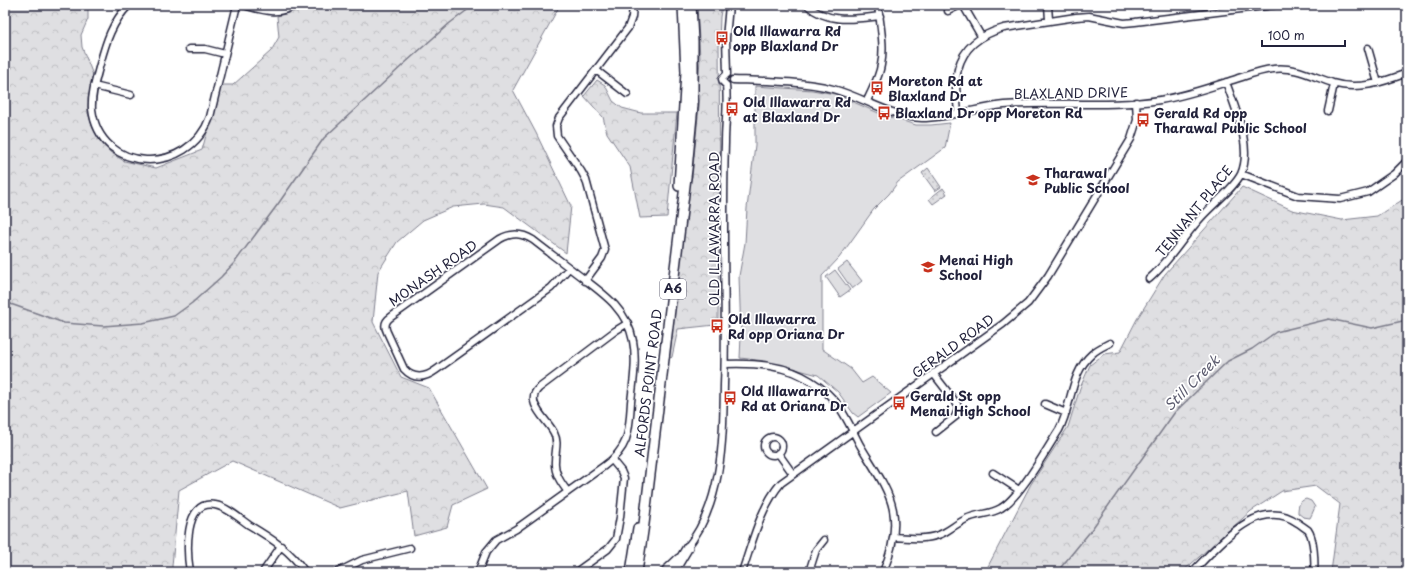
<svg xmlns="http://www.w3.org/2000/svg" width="1412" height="577" font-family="'Playpen Sans',sans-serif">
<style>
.forest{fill:url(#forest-crowns);stroke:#80808e}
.park{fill:#dfdfe2;stroke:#80808e}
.garden{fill:url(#garden-dots);stroke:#80808e}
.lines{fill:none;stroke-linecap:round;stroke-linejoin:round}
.stream{stroke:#7a7a88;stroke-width:1.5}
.minor-casing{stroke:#22223b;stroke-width:9}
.highway-casing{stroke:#22223b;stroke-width:12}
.minor{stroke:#fff;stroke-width:6}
.highway{stroke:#fff;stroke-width:9}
.labels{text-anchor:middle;stroke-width:3.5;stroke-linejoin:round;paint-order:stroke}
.shield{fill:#fff;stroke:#646476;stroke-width:1}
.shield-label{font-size:12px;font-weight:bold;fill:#22223b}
.poi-label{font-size:13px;font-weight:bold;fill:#22223b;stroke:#fff;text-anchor:start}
.street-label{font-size:13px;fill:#22223b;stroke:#fff}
.water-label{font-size:14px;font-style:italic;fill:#5c5c6f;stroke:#fff}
</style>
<defs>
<pattern id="forest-crowns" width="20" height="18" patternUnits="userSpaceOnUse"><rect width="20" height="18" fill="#dfdfe2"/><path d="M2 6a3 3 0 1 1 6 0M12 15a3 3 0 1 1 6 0" fill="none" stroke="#bfbfc3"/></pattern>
<pattern id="garden-dots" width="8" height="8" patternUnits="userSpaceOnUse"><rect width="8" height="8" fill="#dfdfe2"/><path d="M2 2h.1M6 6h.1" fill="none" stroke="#bfbfc3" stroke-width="1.8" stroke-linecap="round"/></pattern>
</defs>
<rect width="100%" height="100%" fill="#fff"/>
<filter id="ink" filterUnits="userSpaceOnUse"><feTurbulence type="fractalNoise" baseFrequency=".025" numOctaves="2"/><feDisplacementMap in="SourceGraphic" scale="8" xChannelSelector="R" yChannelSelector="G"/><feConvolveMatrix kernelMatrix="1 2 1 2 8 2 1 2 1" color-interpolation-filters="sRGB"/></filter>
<g filter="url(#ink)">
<path class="forest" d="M 5,5 L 88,5 L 88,19 L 81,35 L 82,47 L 93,75 L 88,99 L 88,113 L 93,128 L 100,141 L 110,152 L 124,161 L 156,168 L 202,150 L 220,85 L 233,85 L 271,51 L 279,37 L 277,16 L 285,14 L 304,5 L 560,5 L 513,90 L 536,133 L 571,206 L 566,253 L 504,207 L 484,204 L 453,207 L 423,220 L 397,242 L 378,272 L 373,322 L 401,377 L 429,388 L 487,489 L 453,505 L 447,527 L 414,536 L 408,491 L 340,508 L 232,461 L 179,490 L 172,566 L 172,572 L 5,572 Z
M 697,5 L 722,5 L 720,17 L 719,43 L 720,186 L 718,320 L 715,325 L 678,329 L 672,357 L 671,358 L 669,357 L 669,347 L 688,189 L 692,177 L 700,96 L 698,91 L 700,58 Z
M 597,80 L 605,85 L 613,101 L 622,108 L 641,113 L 677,113 L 667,217 L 640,218 L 630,167 L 607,133 L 603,117 L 584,96 Z
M 1242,187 L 1292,210 L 1342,220 L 1377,216 L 1407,197 L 1407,572 L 1331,572 L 1340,504 L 1316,486 L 1282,491 L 1251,511 L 1182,572 L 985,572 L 1031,484 L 1068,427 L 1080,388 L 1090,365 L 1104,354 L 1120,352 L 1137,319 L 1165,274 Z"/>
<path class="park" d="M 755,86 L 812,90 L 835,94 L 883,115 L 916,125 L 931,125 L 950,123 L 945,148 L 898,182 L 889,194 L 874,209 L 839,258 L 822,276 L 822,349 L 851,369 L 862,383 L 872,377 L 891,393 L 858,417 L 853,413 L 838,392 L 818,375 L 765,361 L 740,358 L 741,336 L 739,276 L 745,243 L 747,208 L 755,145 Z
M 847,262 L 862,281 L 852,289 L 838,269 Z
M 835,270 L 850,290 L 840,297 L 826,277 Z
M 1306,499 L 1311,501 L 1315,507 L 1312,514 L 1310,518 L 1303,517 L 1298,513 C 1298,506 1299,501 1306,499 Z"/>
<path class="garden" d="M 928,168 L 941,187 L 935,191 L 922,173 Z
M 943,188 L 947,194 L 933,204 L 929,199 Z"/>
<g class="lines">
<path class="stream" d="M 5,302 L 64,323 L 103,326 L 143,323 L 174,316 L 192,303 L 221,277 L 235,262 L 278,204 L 324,138 L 405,63 L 450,23 L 474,5
M 1057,572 L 1089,533 L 1175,412 L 1228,361 L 1252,349 L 1276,332 L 1329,319 L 1372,328 L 1407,320"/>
<g class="minor-casing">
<path id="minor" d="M 129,5 C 112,22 106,42 100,64 C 96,79 91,94 92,109 C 100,175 189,176 210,117 L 237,5
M 243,5 C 262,10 278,16 296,5
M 807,5 C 828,24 854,19 880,16
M 963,5 L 981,36
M 1048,5 L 1049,20
M 948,11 L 960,5
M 1368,48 L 1378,83
M 189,49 L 205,49 L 225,54
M 596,70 L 627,94
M 727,74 L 726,38 L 729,5
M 733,80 C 765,81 803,81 833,89 C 863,97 891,117 922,118 C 949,118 977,108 1004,105 C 1056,101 1108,108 1160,100 C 1186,96 1211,87 1236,79 C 1248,75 1261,70 1273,69 C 1295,66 1313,77 1333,83 C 1358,91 1383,82 1407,73
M 726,85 L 723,82 L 722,79 L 727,74
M 94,86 L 131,95
M 867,101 C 872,89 879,78 881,65 C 885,46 880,25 878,5
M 1328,111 L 1334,84
M 958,113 C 957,99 954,83 958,69 C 964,46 982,34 1004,28 L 1076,17 L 1089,16 L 1124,23 L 1135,22 L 1274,5
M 1241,174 L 1298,196 L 1340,199 L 1368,192 L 1394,174 L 1407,161
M 1149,279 C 1168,263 1181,240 1198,221 C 1210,206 1233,190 1241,174 C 1253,147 1235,108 1226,82
M 585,281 L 602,258 L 605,250 L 586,180 L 581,171 L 557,136 L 556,126 L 559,118 L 628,28 L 632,17 L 633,5
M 725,364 C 750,363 779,364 802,376 C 814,382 825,390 834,400 C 845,413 852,430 860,445 C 871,464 889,488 893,510 C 897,531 891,553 883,572
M 933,373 L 957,404 L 958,410 L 955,417 L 936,432
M 1045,404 L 1066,413
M764 446a9 9 0 1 1 18 0a9 9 0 1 1-18 0Z
M 778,453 L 793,474
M 993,473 L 1019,490
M 568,492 C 561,483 554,473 555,461 C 555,451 559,443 554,433 C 548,420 523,402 539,388 L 615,331 L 628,323
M 894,537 C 911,538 929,541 945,532 C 952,528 958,523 966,519 C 977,513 990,515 1001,508 C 1020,497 1046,450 1059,430 C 1072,406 1070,373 1092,354 C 1097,349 1104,346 1110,343
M 685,550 C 723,505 723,440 724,385 C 726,333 724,282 724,230 C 724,201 724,172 725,143 C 725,124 728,104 726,85
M 190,572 C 187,554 183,499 215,505 C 227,507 239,518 249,525 C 271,538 291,551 305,572
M 263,572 L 281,546
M 338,572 L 362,560 L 410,548
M 478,572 L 486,552 L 496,540 L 516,529 L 604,466 C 630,447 629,431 631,402 C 633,383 637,360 633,341 C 627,308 601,292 576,273 C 562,262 547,251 533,240 C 522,233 512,232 500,239 L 391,317 C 385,321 384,326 387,332 L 404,369 C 414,380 425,378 436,370 L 551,288 L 569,268
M 576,572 L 608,549 L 616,539 L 620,517 L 624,478 L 621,471 L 612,460
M 663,572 L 678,558
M 742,572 C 753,541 760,508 781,483 L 1003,324 L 1028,303 L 1048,276 L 1131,139 L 1137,120 L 1136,102
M 809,572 L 816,550 L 824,540
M 1192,572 C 1218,547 1258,494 1298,523 C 1301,525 1305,528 1308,530 C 1314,538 1315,562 1314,572"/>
</g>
<g class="highway-casing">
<path id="highway" d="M 679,186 L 686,72 L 683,5
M 631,572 L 638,528
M 637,572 L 644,524 L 687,169 L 693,105 L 693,41 L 691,5
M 673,572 L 688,547"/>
</g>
<use href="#minor" class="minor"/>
<use href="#highway" class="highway"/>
</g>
</g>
<defs>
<g id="bus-bare" transform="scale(1.08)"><path d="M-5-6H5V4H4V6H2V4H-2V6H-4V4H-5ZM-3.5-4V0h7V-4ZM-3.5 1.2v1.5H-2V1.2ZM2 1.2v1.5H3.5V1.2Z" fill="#c8321e" stroke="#fff" stroke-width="2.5" paint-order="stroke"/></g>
<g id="school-bare" transform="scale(1.08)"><path d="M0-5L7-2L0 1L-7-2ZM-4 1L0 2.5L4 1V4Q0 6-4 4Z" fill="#c8321e" stroke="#fff" stroke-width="2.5" paint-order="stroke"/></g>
</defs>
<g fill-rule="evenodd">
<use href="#bus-bare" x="722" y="38"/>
<use href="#bus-bare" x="877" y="88"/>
<use href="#bus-bare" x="732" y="109"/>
<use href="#bus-bare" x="884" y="113"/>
<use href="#bus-bare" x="1143" y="120"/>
<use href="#school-bare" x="1033" y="180"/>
<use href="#school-bare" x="928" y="267"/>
<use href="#bus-bare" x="717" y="326"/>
<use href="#bus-bare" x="730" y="398"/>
<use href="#bus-bare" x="899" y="403"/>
</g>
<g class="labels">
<rect class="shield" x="660" y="279" width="26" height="20" rx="3"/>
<g class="shield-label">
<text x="673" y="293">A6</text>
</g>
<g class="poi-label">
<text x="733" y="36">Old Illawarra Rd<tspan x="733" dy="15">opp Blaxland Dr</tspan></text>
<text x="888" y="86">Moreton Rd at<tspan x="888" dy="15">Blaxland Dr</tspan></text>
<text x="743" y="107">Old Illawarra Rd<tspan x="743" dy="15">at Blaxland Dr</tspan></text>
<text x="895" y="118">Blaxland Dr opp Moreton Rd</text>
<text x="1154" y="118">Gerald Rd opp<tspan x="1154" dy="15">Tharawal Public School</tspan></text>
<text x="1044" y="178">Tharawal<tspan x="1044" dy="15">Public School</tspan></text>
<text x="939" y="265">Menai High<tspan x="939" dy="15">School</tspan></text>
<text x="728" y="324">Old Illawarra<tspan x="728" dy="15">Rd opp Oriana Dr</tspan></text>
<text x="741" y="396">Old Illawarra<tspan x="741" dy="15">Rd at Oriana Dr</tspan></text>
<text x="910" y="401">Gerald St opp<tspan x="910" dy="15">Menai High School</tspan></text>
</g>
<g class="street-label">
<text transform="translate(1071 93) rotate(-1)" y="5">BLAXLAND DRIVE</text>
<text transform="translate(1194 211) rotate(-51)" y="5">TENNANT PLACE</text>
<text transform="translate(714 229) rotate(-90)" y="5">OLD ILLAWARRA ROAD</text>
<text transform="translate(433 273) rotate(-35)" y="5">MONASH ROAD</text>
<text transform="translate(953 346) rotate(-36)" y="5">GERALD ROAD</text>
<text transform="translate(648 383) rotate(-83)" y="5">ALFORDS POINT ROAD</text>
</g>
<g class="water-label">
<text transform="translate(1192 383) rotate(-45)" y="5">Still Creek</text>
</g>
</g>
<rect width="1412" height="577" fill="none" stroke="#fff" stroke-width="20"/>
<rect x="10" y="10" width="1392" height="557" fill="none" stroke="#22223b" stroke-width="1.5" filter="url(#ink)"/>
<path d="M1262 40v6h83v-6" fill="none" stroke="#22223b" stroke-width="2"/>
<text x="1268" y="40" font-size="12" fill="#22223b" stroke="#ffffff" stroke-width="3" paint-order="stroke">100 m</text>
</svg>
